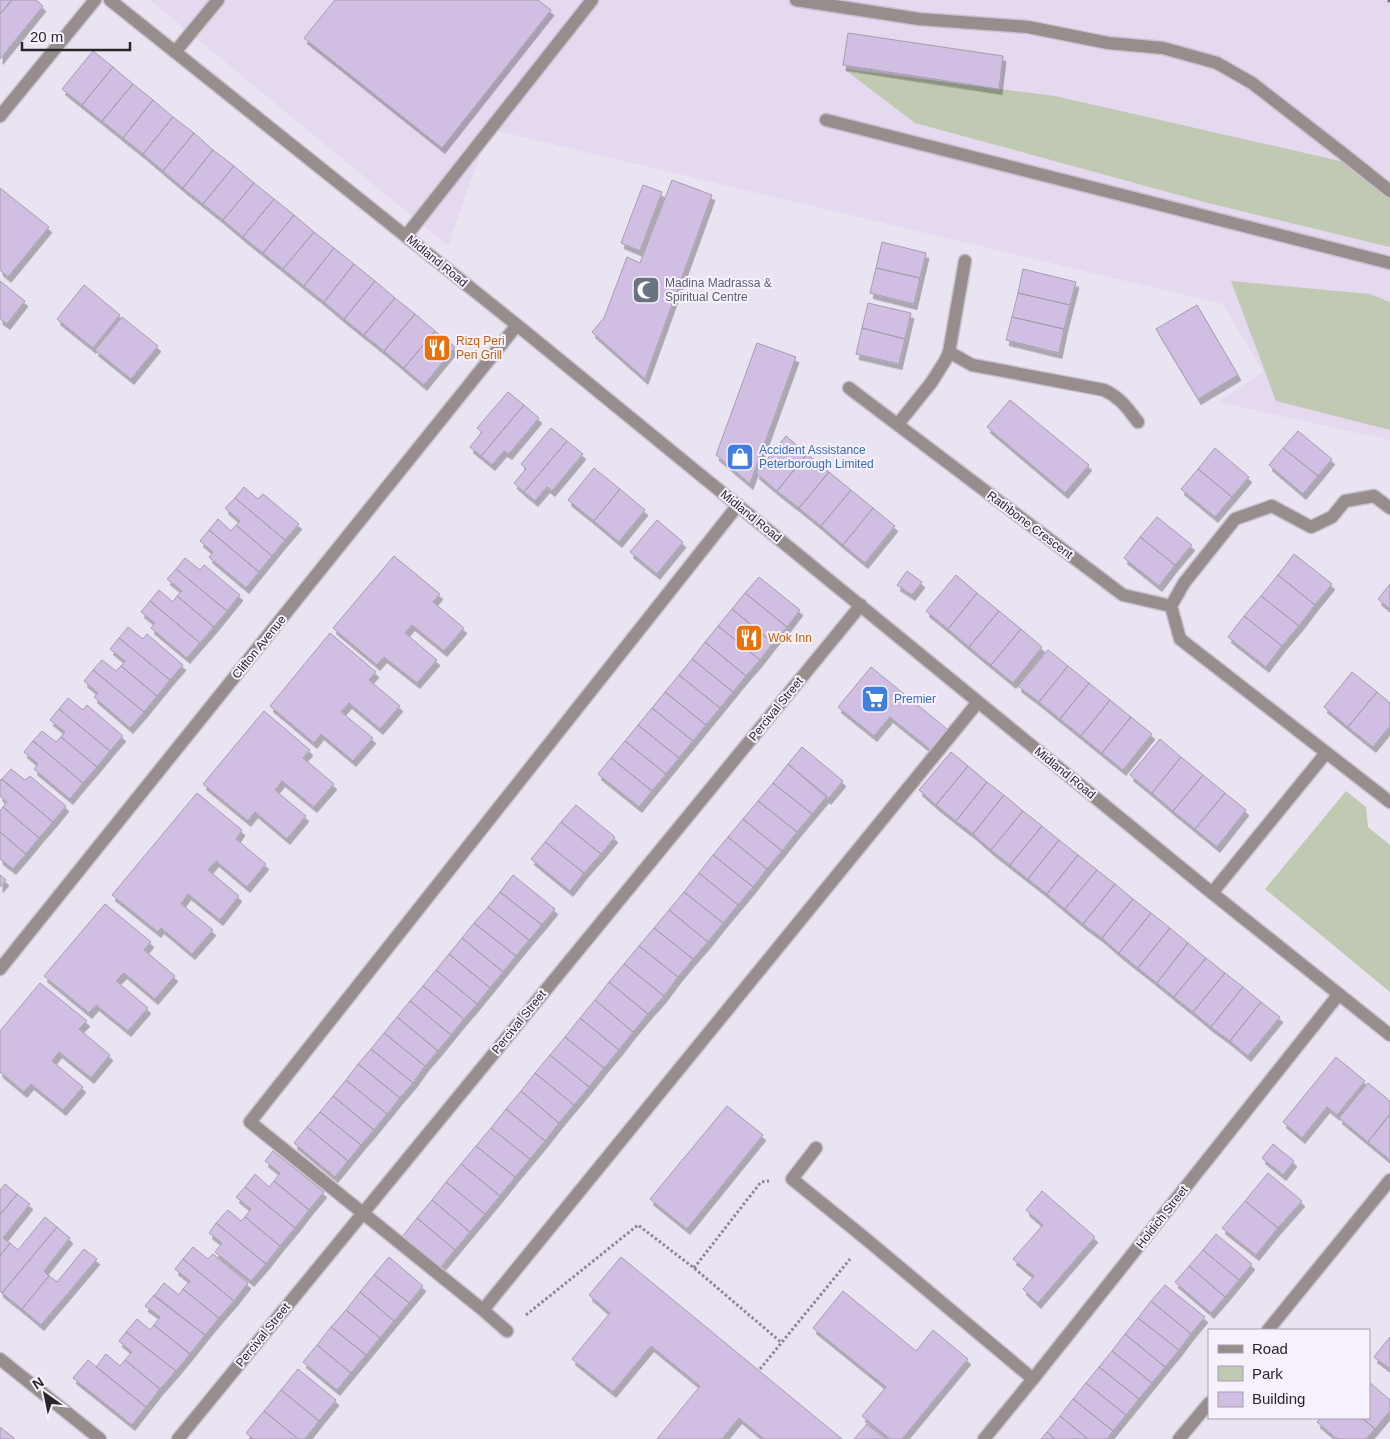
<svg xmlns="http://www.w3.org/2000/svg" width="1390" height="1439" font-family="Helvetica,sans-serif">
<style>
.built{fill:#e4d9ef}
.green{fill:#c0c9b2}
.building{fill:#d1bfe3;stroke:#a49dab;filter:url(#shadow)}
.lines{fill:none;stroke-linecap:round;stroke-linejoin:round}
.service-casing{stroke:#c7c1ce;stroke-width:15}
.minor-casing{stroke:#c7c1ce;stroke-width:15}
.path{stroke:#8b8691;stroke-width:3;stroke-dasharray:2.5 2.5;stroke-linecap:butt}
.service{stroke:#968d8c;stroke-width:12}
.minor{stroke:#968d8c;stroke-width:12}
.rail{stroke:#77737c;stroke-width:4;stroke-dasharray:10 5;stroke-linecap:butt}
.labels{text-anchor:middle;stroke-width:4;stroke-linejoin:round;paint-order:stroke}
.street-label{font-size:12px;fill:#28252b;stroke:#f7f1fd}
.worship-label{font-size:12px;fill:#5b616d;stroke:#f7f1fd;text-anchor:start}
.food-label{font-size:12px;fill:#c56008;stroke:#f7f1fd;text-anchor:start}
.shop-label{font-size:12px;fill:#366cbe;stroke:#f7f1fd;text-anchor:start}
</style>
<defs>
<filter id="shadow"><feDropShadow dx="3" dy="5.5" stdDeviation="0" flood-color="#0004"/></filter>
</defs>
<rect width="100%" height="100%" fill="#eae3f2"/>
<path class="built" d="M 150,0 L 1390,0 L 1390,440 L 1218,402 L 1263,372 L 1223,304 L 489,129 L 448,246 Z"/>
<path class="green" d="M 844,69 L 1055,96 L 1353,164 L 1390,195 L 1390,247 L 1208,203 L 915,123 Z
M 1231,281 L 1370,294 L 1390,302 L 1390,430 L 1276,401 Z
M 1346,791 L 1366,807 L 1368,827 L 1390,845 L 1390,992 L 1265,889 Z"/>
<path class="building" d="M 0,0 L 12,0 L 0,14 Z
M 12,0 L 36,0 L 43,6 L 0,59 L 0,14 Z
M 335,0 L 538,0 L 551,10 L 442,148 L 304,38 Z
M 848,33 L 1003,56 L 999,89 L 843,65 Z
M 93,51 L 113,67 L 82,105 L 62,89 Z
M 113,67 L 133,84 L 102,121 L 82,105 Z
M 133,84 L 153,100 L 123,138 L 102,121 Z
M 153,100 L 173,117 L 143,154 L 123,138 Z
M 173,117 L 194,133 L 163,171 L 143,154 Z
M 194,133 L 213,150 L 183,188 L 163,171 Z
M 213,150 L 234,166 L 203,204 L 183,188 Z
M 234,166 L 254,183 L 223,220 L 203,204 Z
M 672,180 L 712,195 L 645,379 L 592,332 L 604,318 L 627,257 L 640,263 Z
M 254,183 L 274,199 L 243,237 L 223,220 Z
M 643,185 L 662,192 L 640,251 L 621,243 Z
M 0,188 L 49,227 L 8,277 L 0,270 Z
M 274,199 L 294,215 L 263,253 L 243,237 Z
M 294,215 L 314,232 L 283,269 L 263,253 Z
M 314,232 L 334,248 L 304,286 L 283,269 Z
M 882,242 L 926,253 L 920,278 L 876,268 Z
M 334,248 L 354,264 L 324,302 L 304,286 Z
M 354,264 L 375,281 L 344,319 L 324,302 Z
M 876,268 L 920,278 L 914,304 L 870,293 Z
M 1023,269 L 1076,282 L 1070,305 L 1018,293 Z
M 0,281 L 25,301 L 7,324 L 0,319 Z
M 375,281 L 395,298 L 364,335 L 344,319 Z
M 84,285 L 120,315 L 93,348 L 57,319 Z
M 1018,293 L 1070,305 L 1064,329 L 1012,317 Z
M 395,298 L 415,314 L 384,351 L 364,335 Z
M 868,303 L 911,313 L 905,339 L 862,328 Z
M 1197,305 L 1238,375 L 1198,399 L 1156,329 Z
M 415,314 L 435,331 L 404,368 L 384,351 Z
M 122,317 L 158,346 L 131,379 L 95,350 Z
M 1012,317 L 1064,329 L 1059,353 L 1006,340 Z
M 862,328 L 905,339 L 899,364 L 856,354 Z
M 435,331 L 455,347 L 424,385 L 404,368 Z
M 757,343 L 796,357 L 750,484 L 716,455 Z
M 508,392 L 524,405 L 481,456 L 470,447 L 482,432 L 477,428 Z
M 1010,400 L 1089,465 L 1065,493 L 987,427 Z
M 524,405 L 539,418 L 509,454 L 504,451 L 492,465 L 481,456 Z
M 551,428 L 567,441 L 524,492 L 514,483 L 526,469 L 521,464 Z
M 1298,431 L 1332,459 L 1318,476 L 1283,448 Z
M 786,436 L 807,454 L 777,491 L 756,473 Z
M 567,441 L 583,454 L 552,491 L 547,487 L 535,501 L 524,492 Z
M 1215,448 L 1249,477 L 1232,497 L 1198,469 Z
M 1283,448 L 1318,476 L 1303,494 L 1269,465 Z
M 807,454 L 829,472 L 799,508 L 777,491 Z
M 594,468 L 620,489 L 594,521 L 568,500 Z
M 1198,469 L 1232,497 L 1215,517 L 1181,489 Z
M 829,472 L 851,490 L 821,526 L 799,508 Z
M 244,487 L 258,499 L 263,494 L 299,524 L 285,540 L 235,498 Z
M 620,489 L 645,510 L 619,542 L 594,521 Z
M 851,490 L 873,508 L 843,545 L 821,526 Z
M 235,498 L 285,540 L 272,556 L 236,525 L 240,521 L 225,508 Z
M 873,508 L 895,526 L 865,563 L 843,545 Z
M 1157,517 L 1192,545 L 1175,565 L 1140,537 Z
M 218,519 L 231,531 L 236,525 L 272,556 L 259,572 L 209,530 Z
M 657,520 L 683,542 L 657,574 L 630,552 Z
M 209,530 L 259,572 L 246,588 L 209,557 L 213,552 L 200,541 Z
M 1140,537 L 1175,565 L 1159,586 L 1124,558 Z
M 1294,554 L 1332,584 L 1315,605 L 1278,575 Z
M 394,556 L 440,594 L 433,602 L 464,628 L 444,651 L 412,625 L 405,633 L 437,660 L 417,683 L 384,657 L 377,665 L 333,628 Z
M 185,558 L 200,570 L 204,565 L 240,595 L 227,611 L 176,569 Z
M 176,569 L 227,611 L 214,627 L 177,596 L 182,591 L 167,579 Z
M 907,571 L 922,582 L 912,595 L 897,585 Z
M 956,575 L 977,593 L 948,629 L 926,611 Z
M 1278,575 L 1315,605 L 1299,626 L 1261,596 Z
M 759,577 L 800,610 L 787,627 L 745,593 Z
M 1390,584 L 1390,609 L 1378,599 Z
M 159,590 L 173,602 L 177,596 L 214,627 L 200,643 L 150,601 Z
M 745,593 L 787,627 L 773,643 L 732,609 Z
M 977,593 L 999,611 L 969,647 L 948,629 Z
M 1261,596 L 1299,626 L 1282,646 L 1244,616 Z
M 150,601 L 200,643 L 187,658 L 151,628 L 155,623 L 141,612 Z
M 732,609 L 773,643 L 760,660 L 718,626 Z
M 999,611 L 1021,629 L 991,665 L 969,647 Z
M 1244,616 L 1282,646 L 1266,667 L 1228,637 Z
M 718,626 L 760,660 L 746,676 L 705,642 Z
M 128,627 L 143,639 L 147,634 L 183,665 L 170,680 L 119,638 Z
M 1021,629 L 1042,647 L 1013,683 L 991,665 Z
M 330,633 L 376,672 L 369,680 L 400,706 L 380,729 L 349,703 L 341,712 L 373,738 L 353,761 L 321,734 L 314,743 L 270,706 Z
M 119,638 L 170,680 L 157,696 L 121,666 L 125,661 L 110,649 Z
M 705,642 L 746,676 L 733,692 L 692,659 Z
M 1048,650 L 1068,666 L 1039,702 L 1018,686 Z
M 692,659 L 733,692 L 720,708 L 679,675 Z
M 102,660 L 116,671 L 121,666 L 157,696 L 144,712 L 93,670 Z
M 1068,666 L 1089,683 L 1060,719 L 1039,702 Z
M 871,667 L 947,729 L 931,750 L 890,717 L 874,736 L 838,707 Z
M 93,670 L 144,712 L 130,728 L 94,697 L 98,693 L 84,681 Z
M 1352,672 L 1377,692 L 1348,727 L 1324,707 Z
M 679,675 L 720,708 L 706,725 L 665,692 Z
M 1089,683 L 1110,700 L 1081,736 L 1060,719 Z
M 665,692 L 706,725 L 693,741 L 652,708 Z
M 1377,692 L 1390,703 L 1390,726 L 1373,747 L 1348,727 Z
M 68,698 L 83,710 L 87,705 L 123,736 L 110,751 L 59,709 Z
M 1110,700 L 1131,717 L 1102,753 L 1081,736 Z
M 652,708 L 693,741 L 679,758 L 638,725 Z
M 59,709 L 110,751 L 97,767 L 61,737 L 65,732 L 50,720 Z
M 264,711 L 310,750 L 303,758 L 334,784 L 314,807 L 282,781 L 275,790 L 306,816 L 287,839 L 255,812 L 248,821 L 203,784 Z
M 1131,717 L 1152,734 L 1123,770 L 1102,753 Z
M 638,725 L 679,758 L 666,774 L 625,741 Z
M 42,731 L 56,742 L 61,737 L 97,767 L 83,783 L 33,741 Z
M 1160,739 L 1181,757 L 1152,793 L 1130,775 Z
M 33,741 L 83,783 L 70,799 L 34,769 L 38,764 L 24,752 Z
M 625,741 L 666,774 L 652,791 L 611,758 Z
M 802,747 L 843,781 L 828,799 L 788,764 Z
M 951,752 L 968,766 L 936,805 L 919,790 Z
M 1181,757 L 1203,775 L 1173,811 L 1152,793 Z
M 611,758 L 652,791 L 639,807 L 598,774 Z
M 788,764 L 827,796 L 812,814 L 773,783 Z
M 968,766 L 987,782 L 956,821 L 936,805 Z
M 11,769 L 25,780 L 30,776 L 66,806 L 53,822 L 2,779 Z
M 1203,775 L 1225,793 L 1195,829 L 1173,811 Z
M 1,779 L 53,822 L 39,838 L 3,807 L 7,802 L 0,796 L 0,781 Z
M 987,782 L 1004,795 L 973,834 L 956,821 Z
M 773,783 L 812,814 L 797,832 L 758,801 Z
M 197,793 L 242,830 L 236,839 L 266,864 L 247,887 L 216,861 L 208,870 L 239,896 L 220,920 L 188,894 L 181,904 L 213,930 L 192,954 L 161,928 L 158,932 L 112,895 Z
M 1225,793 L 1246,810 L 1217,847 L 1195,829 Z
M 1004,795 L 1023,811 L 991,850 L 973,834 Z
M 758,801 L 797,832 L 782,851 L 743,819 Z
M 576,805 L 615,837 L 601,854 L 561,822 Z
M 3,807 L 39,838 L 26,854 L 0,832 L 0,811 Z
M 1023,811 L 1042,826 L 1010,865 L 991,850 Z
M 743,819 L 782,851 L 767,869 L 728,837 Z
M 561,822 L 601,854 L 584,873 L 545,842 Z
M 1042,826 L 1059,840 L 1028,879 L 1010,865 Z
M 0,832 L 26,854 L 13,869 L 0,859 Z
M 728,837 L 767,869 L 753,887 L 713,855 Z
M 1059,840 L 1078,855 L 1047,894 L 1028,879 Z
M 545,842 L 584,873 L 570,891 L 531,859 Z
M 713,855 L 753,887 L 738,905 L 699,873 Z
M 1078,855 L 1097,870 L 1065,909 L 1047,894 Z
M 1097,870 L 1115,884 L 1083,924 L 1065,909 Z
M 699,873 L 738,905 L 723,923 L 684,892 Z
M 0,875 L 6,880 L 0,887 Z
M 513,875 L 555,909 L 542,925 L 500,892 Z
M 1115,884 L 1133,899 L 1102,938 L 1083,924 Z
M 500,892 L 542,925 L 529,940 L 488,907 Z
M 684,892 L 723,923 L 708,942 L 669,910 Z
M 1133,899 L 1151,913 L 1119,953 L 1102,938 Z
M 105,904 L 151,942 L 144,950 L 175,976 L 155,999 L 124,973 L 116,981 L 148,1008 L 128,1031 L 96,1005 L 89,1013 L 44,976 Z
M 488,907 L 529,940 L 516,956 L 474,923 Z
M 669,910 L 708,942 L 693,959 L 654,928 Z
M 1151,913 L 1170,928 L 1138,968 L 1119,953 Z
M 474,923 L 516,956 L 503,972 L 462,938 Z
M 654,928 L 693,959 L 678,977 L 639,946 Z
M 1170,928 L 1188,943 L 1157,983 L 1138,968 Z
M 462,938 L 503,972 L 490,988 L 449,954 Z
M 1188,943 L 1206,958 L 1174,997 L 1157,983 Z
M 639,946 L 678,977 L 664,996 L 624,964 Z
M 449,954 L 490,988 L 477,1004 L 436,970 Z
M 1206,958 L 1225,973 L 1193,1012 L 1174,997 Z
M 624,964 L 664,996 L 648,1014 L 609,982 Z
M 436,970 L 477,1004 L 464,1019 L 423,986 Z
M 1225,973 L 1243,987 L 1211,1027 L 1193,1012 Z
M 609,982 L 648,1014 L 633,1032 L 595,1000 Z
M 40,983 L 87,1021 L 79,1029 L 110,1055 L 91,1078 L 59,1052 L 52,1061 L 83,1087 L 63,1110 L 31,1084 L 24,1092 L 0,1072 L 0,1031 Z
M 423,986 L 464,1019 L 451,1035 L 410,1001 Z
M 1243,987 L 1261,1002 L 1230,1041 L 1211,1027 Z
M 595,1000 L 633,1032 L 619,1050 L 580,1018 Z
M 410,1001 L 451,1035 L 438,1051 L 397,1017 Z
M 1261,1002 L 1280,1017 L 1248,1056 L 1230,1041 Z
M 397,1017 L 438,1051 L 425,1066 L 384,1033 Z
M 580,1018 L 619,1050 L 604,1068 L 565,1037 Z
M 384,1033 L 425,1066 L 413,1083 L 371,1049 Z
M 565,1037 L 604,1068 L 589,1087 L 550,1055 Z
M 371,1049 L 413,1083 L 400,1098 L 358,1064 Z
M 550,1055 L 589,1087 L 574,1105 L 535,1073 Z
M 1336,1057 L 1365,1081 L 1337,1115 L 1327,1107 L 1302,1138 L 1283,1122 Z
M 358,1064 L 400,1098 L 387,1114 L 346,1080 Z
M 535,1073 L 574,1105 L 559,1123 L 521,1091 Z
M 346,1080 L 387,1114 L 374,1130 L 333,1096 Z
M 1368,1083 L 1390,1101 L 1390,1114 L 1368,1142 L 1339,1118 Z
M 521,1091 L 559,1123 L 545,1141 L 506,1109 Z
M 333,1096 L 374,1130 L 361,1145 L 320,1112 Z
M 727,1106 L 763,1135 L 687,1229 L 650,1199 Z
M 506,1109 L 545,1141 L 530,1159 L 491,1128 Z
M 320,1112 L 361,1145 L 348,1161 L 307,1127 Z
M 1390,1114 L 1390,1160 L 1368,1142 Z
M 307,1127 L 348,1161 L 335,1177 L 294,1143 Z
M 491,1128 L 530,1159 L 515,1177 L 476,1146 Z
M 1273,1144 L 1294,1161 L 1283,1175 L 1262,1158 Z
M 476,1146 L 515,1177 L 500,1196 L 461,1164 Z
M 273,1151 L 324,1192 L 309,1210 L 274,1181 L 280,1173 L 265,1161 Z
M 461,1164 L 500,1196 L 485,1214 L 446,1182 Z
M 1268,1173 L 1302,1201 L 1278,1228 L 1245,1201 Z
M 255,1174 L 269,1187 L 274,1181 L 309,1210 L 295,1228 L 245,1187 Z
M 446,1182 L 485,1214 L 470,1232 L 432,1200 Z
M 5,1184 L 17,1194 L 0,1215 L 0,1190 Z
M 245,1187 L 295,1228 L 280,1246 L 245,1217 L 251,1209 L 236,1197 Z
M 1042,1191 L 1095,1237 L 1038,1303 L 1023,1289 L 1034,1276 L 1013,1259 L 1043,1225 L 1026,1210 Z
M 17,1194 L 30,1204 L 3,1238 L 10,1243 L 0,1256 L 0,1215 Z
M 432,1200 L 470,1232 L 455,1250 L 417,1218 Z
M 1245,1201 L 1278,1228 L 1256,1255 L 1222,1228 Z
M 228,1210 L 241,1221 L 245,1217 L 280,1246 L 266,1264 L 216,1223 Z
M 45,1217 L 57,1227 L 2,1293 L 0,1291 L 0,1256 L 10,1243 L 18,1250 Z
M 417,1218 L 455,1250 L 440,1268 L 402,1237 Z
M 216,1223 L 266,1264 L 251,1281 L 215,1252 L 222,1243 L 209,1233 Z
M 57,1227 L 70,1238 L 44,1271 L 49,1276 L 22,1309 L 2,1293 Z
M 1216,1234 L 1252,1264 L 1239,1280 L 1203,1250 Z
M 193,1247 L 208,1259 L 213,1254 L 248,1283 L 234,1301 L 183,1259 Z
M 84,1249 L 97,1259 L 41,1325 L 22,1309 L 49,1276 L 57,1282 Z
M 1203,1250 L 1239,1280 L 1225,1297 L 1189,1266 Z
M 389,1257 L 423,1286 L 409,1303 L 374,1275 Z
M 621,1257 L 842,1439 L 764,1439 L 739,1418 L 722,1439 L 657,1439 L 700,1386 L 651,1346 L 613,1392 L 572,1359 L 610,1313 L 589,1295 Z
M 183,1259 L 234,1301 L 219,1318 L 183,1289 L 190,1281 L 175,1269 Z
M 1189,1266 L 1225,1297 L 1211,1313 L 1175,1282 Z
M 374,1275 L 409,1303 L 394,1321 L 360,1292 Z
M 164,1283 L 179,1295 L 183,1289 L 219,1318 L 205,1335 L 154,1296 Z
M 1165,1285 L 1205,1317 L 1191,1334 L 1151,1301 Z
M 843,1291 L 916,1351 L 933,1330 L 968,1359 L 902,1439 L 890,1439 L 862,1416 L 886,1387 L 813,1328 Z
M 360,1292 L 394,1321 L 380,1338 L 346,1310 Z
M 154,1295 L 205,1335 L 190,1354 L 154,1325 L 160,1317 L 145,1306 Z
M 1151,1301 L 1191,1334 L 1179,1350 L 1138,1318 Z
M 346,1310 L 380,1338 L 366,1355 L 331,1327 Z
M 1138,1318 L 1179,1350 L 1165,1367 L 1125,1334 Z
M 137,1319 L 150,1330 L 154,1325 L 190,1354 L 176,1371 L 126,1332 Z
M 331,1327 L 366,1355 L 351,1373 L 317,1345 Z
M 126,1332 L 176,1371 L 160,1389 L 125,1360 L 132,1352 L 119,1341 Z
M 1125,1334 L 1165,1367 L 1152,1383 L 1112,1351 Z
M 1390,1337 L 1390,1369 L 1374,1357 Z
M 317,1345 L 351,1373 L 337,1390 L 303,1362 Z
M 1112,1351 L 1152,1383 L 1139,1399 L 1099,1367 Z
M 106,1354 L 120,1366 L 125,1360 L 160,1389 L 146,1407 L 96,1367 Z
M 88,1360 L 146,1407 L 132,1425 L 73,1378 Z
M 1099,1367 L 1139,1399 L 1126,1415 L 1086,1383 Z
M 298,1369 L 336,1400 L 319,1421 L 281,1390 Z
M 1369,1382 L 1390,1400 L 1390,1411 L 1375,1429 L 1362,1418 L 1369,1418 Z
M 1086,1383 L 1126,1415 L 1113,1431 L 1073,1399 Z
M 281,1390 L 319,1421 L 305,1439 L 298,1439 L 264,1411 Z
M 1073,1399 L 1113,1431 L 1107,1439 L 1088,1439 L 1060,1416 Z
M 264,1411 L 298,1439 L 254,1439 L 246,1433 Z
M 1060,1416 L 1088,1439 L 1055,1439 L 1047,1432 Z
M 1321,1418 L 1362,1418 L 1375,1429 L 1366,1439 L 1337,1439 L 1317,1422 Z
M 867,1424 L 885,1439 L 854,1439 Z
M 0,1427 L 14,1438 L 14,1439 L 0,1439 Z
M 1047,1432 L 1055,1439 L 1041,1439 Z"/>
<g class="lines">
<g class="service-casing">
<path id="service" d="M 796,0 L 919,19 L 1028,27 L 1108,43 L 1163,48 L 1217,63 L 1252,83 L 1341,152 L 1390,191
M 175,52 L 218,0
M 826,120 L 1390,263
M 406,236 L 592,0
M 949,352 L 972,365 L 983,367 L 1104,390 C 1121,398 1127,408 1138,422
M 931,383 L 945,361 L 949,352 L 965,261
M 816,1148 L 792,1179 L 866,1239 L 1033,1379
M 483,1310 L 250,1122 L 738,505
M 1268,1330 L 1390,1180
M 507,1331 L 483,1310 L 978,702
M 1179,1439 L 1209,1403"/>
</g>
<g class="minor-casing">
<path id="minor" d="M 110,0 L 517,325 L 1212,893 L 1390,1035
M 0,116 L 95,0
M 849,388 L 1123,595 L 1171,606
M 898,424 L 931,383
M 1390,508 L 1374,496 L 1345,501 L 1332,517 L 1311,527 L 1272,506 L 1235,519 L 1184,583 L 1171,606 L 1180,639 L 1390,802
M 1212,893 L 1326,753
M 0,969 L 517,325
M 0,1359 L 100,1439
M 178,1439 L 861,605
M 984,1439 L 1033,1379 L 1339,994"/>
</g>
<path class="path" d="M 694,1268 L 761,1182 L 769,1181
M 526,1315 L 638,1225 L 694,1268 L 782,1343
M 760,1369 L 850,1259"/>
<use href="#service" class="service"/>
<use href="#minor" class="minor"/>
<path class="rail" d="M 1388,0 L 1390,1"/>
</g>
<defs>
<g id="mosque-square" transform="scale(1.4375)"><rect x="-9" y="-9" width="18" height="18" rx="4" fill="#6b7280" stroke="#f7f1fd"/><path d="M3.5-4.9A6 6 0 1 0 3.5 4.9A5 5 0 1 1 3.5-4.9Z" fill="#fff"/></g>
<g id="restaurant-square" transform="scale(1.4375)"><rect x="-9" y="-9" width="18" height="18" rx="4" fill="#e8710a" stroke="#f7f1fd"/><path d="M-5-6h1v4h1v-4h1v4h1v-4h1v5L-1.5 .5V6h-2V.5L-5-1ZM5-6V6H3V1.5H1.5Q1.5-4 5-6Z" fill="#fff"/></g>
<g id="shop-square" transform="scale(1.4375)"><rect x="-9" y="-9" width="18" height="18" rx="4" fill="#3f7fe0" stroke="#f7f1fd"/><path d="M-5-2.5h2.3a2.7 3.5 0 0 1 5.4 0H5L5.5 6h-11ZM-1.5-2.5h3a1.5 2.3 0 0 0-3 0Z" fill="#fff"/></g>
<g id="supermarket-square" transform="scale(1.4375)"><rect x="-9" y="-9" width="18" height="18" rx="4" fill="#3f7fe0" stroke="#f7f1fd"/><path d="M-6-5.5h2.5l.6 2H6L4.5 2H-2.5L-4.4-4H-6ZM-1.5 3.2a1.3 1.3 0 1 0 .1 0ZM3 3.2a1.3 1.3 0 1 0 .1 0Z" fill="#fff"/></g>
</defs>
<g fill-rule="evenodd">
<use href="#mosque-square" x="646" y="290"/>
<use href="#restaurant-square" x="437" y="348"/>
<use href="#shop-square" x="740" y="457"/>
<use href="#restaurant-square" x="749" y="638"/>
<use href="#supermarket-square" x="875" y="699"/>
</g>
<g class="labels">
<g class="street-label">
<text transform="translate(437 261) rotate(39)" y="4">Midland Road</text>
<text transform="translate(751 516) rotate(39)" y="4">Midland Road</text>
<text transform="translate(1030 525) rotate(37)" y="4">Rathbone Crescent</text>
<text transform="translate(259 647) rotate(-51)" y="4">Clifton Avenue</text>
<text transform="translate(776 709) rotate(-51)" y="4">Percival Street</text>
<text transform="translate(1065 773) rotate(39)" y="4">Midland Road</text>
<text transform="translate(519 1022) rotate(-51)" y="4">Percival Street</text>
<text transform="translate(1162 1217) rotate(-52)" y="4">Holdich Street</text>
<text transform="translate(263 1335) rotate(-51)" y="4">Percival Street</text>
</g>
<g class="worship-label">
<text x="665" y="287">Madina Madrassa &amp;<tspan x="665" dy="14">Spiritual Centre</tspan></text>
</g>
<g class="food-label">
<text x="456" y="345">Rizq Peri<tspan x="456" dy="14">Peri Grill</tspan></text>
<text x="768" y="642">Wok Inn</text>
</g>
<g class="shop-label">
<text x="759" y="454">Accident Assistance<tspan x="759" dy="14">Peterborough Limited</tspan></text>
<text x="894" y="703">Premier</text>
</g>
</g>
<rect x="1208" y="1329" width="162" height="90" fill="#f7f1fd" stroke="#a49fa9"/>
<rect x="1218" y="1345" width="25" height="8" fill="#968d8c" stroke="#a49fa9"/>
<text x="1252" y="1354" font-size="15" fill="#28252b">Road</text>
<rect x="1218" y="1366" width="25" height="15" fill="#c0c9b2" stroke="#a49fa9"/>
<text x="1252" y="1379" font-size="15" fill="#28252b">Park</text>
<rect x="1218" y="1392" width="25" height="15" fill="#d1bfe3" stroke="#a49fa9"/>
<text x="1252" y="1404" font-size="15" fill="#28252b">Building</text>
<g transform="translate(45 1394) rotate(327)" stroke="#f7f1fd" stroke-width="4" paint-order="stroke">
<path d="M0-4L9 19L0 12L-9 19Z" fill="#28252b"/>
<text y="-8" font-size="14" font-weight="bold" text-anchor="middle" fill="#28252b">N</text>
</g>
<path d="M22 42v8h108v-8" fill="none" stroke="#28252b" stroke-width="2.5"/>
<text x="30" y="42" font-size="15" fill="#28252b" stroke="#f7f1fd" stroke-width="4" paint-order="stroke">20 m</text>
</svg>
